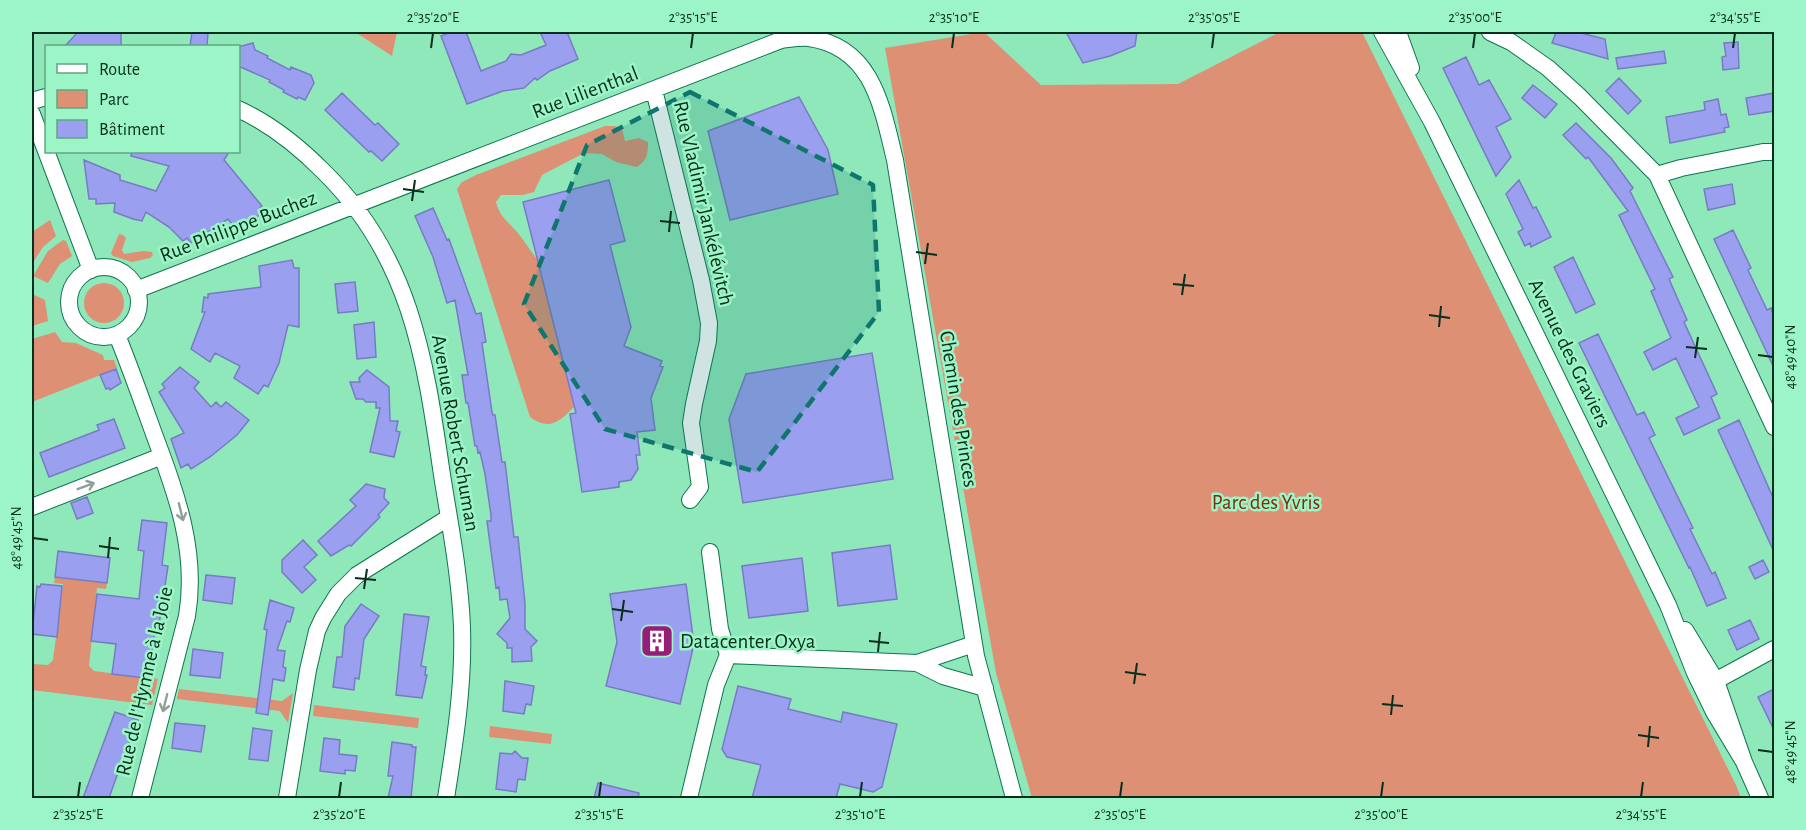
<svg xmlns="http://www.w3.org/2000/svg" width="1806" height="830" font-family="'Alegreya Sans',sans-serif">
<style>
.green{fill:#de9075}
.building{fill:#9a9ff0;stroke:#787bc3;stroke-width:1.5}
.lines{fill:none;stroke-linecap:round;stroke-linejoin:round}
.street-casing{stroke:#0d754d;stroke-width:18}
.street{stroke:#fff;stroke-width:16}
.oneway{stroke:#8fa199}
.marked{fill:#0f766e;fill-opacity:0.2;stroke:#0f766e;stroke-width:4.5;stroke-dasharray:12 8;stroke-linejoin:round}
.ticks{fill:none;stroke:#072f1d;stroke-width:2}
.labels{text-anchor:middle;stroke-width:5;stroke-linejoin:round;paint-order:stroke}
.street-label{font-size:21px;fill:#072f1d;stroke:#9cf5c6}
.park-label{font-size:21px;fill:#7d2e0c;stroke:#9cf5c6}
.poi-label{font-size:21px;fill:#072f1d;stroke:#9cf5c6;text-anchor:start}
.neatline{fill:none;stroke:#072f1d;stroke-width:2}
.ticks-label{font-size:15px;text-anchor:middle;fill:#072f1d}
</style>
<rect width="100%" height="100%" fill="#8fe8ba"/>
<path class="green" d="M 355,32 L 397,32 L 392,56 Z
M 984,32 L 1041,85 L 1178,84 L 1280,32 L 1362,32 L 1736,785 L 1741,798 L 1032,798 L 996,673 L 885,48 Z
M 605,126 L 615,126 L 622,129 L 625,141 L 639,138 L 648,142 C 648,154 647,160 637,167 L 616,162 L 602,154 L 584,153 L 542,175 L 534,192 L 523,195 L 501,195 L 496,202 C 500,219 512,224 521,237 C 527,245 531,252 538,260 L 574,407 C 559,422 549,431 530,417 L 457,189 L 462,182 L 476,175 Z
M 50,220 L 56,236 L 43,247 L 32,264 L 32,232 Z
M 119,234 L 123,235 L 126,238 L 122,250 L 124,254 L 143,251 L 152,252 L 153,255 L 150,258 L 132,262 L 113,256 L 111,253 Z
M 63,240 L 66,241 L 72,256 L 60,264 L 48,283 L 33,276 L 48,251 Z
M84 303a20 20 0 1 1 40 0a20 20 0 1 1-40 0Z
M 32,294 L 45,300 L 48,321 L 32,326 Z
M 55,332 L 62,342 L 76,343 L 103,355 L 104,360 L 114,360 L 117,368 L 109,371 L 110,374 L 103,374 L 32,402 L 32,339 Z
M 55,577 L 107,583 L 106,589 L 97,588 L 89,666 L 94,671 L 158,679 L 152,705 L 32,690 L 32,664 L 48,665 L 53,660 L 63,584 L 54,583 Z
M 179,689 L 282,701 L 293,693 L 288,723 L 280,711 L 177,699 Z
M 314,705 L 419,718 L 418,728 L 313,716 Z
M 490,726 L 552,734 L 551,744 L 489,737 Z"/>
<path class="building" d="M 78,32 L 121,32 L 121,46 L 65,46 Z
M 192,32 L 208,32 L 207,46 L 190,46 Z
M 451,32 L 466,32 L 481,71 L 506,61 L 511,54 L 521,55 L 546,45 L 540,32 L 567,32 L 578,59 L 550,71 L 537,80 L 535,78 L 524,88 L 503,91 L 467,104 L 441,36 Z
M 1066,32 L 1137,32 L 1135,46 L 1110,56 L 1083,63 Z
M 1556,32 L 1577,32 L 1605,39 L 1608,59 L 1552,43 Z
M 1738,42 L 1739,68 L 1723,70 L 1722,57 L 1726,56 L 1724,43 Z
M 253,43 L 255,50 L 268,56 L 267,58 L 290,70 L 291,67 L 311,75 L 314,83 L 305,100 L 298,97 L 297,99 L 283,92 L 284,90 L 269,82 L 270,80 L 238,66 L 238,47 Z
M 1664,51 L 1666,63 L 1618,69 L 1616,58 Z
M 1466,57 L 1479,85 L 1489,80 L 1511,119 L 1496,127 L 1511,157 L 1496,176 L 1443,68 Z
M 1619,78 L 1641,101 L 1628,114 L 1606,91 Z
M 1533,85 L 1557,104 L 1545,118 L 1522,98 Z
M 342,93 L 375,125 L 378,123 L 399,144 L 382,161 L 371,151 L 369,152 L 325,110 Z
M 1774,93 L 1774,111 L 1749,115 L 1746,98 Z
M 799,97 L 828,150 L 838,194 L 730,220 L 708,131 Z
M 1718,99 L 1721,115 L 1726,114 L 1729,127 L 1724,128 L 1725,132 L 1670,143 L 1666,117 L 1705,110 L 1704,102 Z
M 1576,123 L 1611,158 L 1633,188 L 1630,191 L 1673,277 L 1669,279 L 1687,320 L 1684,322 L 1717,394 L 1711,397 L 1720,418 L 1684,435 L 1676,418 L 1699,407 L 1676,358 L 1653,370 L 1644,352 L 1671,338 L 1651,291 L 1655,289 L 1619,215 L 1628,211 L 1588,157 L 1586,159 L 1563,135 Z
M 132,152 L 229,152 L 224,160 L 262,206 L 258,210 L 261,214 L 237,230 L 228,219 L 191,243 L 187,238 L 183,241 L 169,227 L 146,212 L 142,221 L 133,219 L 114,212 L 115,203 L 96,204 L 96,199 L 89,199 L 84,160 L 120,175 L 120,180 L 156,191 L 169,166 L 131,156 Z
M 609,180 L 625,241 L 610,245 L 631,327 L 624,346 L 662,361 L 660,366 L 663,367 L 651,398 L 655,430 L 637,432 L 640,455 L 636,455 L 638,469 L 631,480 L 619,482 L 619,487 L 582,492 L 570,414 L 576,413 L 523,202 Z
M 1519,180 L 1533,208 L 1536,207 L 1551,237 L 1531,247 L 1530,243 L 1525,246 L 1518,232 L 1523,229 L 1506,194 Z
M 1732,184 L 1735,204 L 1708,210 L 1704,189 Z
M 433,208 L 447,240 L 449,239 L 476,314 L 481,313 L 486,342 L 482,343 L 492,412 L 493,415 L 495,415 L 502,462 L 505,462 L 514,537 L 518,537 L 525,603 L 525,629 L 537,641 L 531,647 L 532,661 L 512,662 L 512,648 L 507,648 L 507,643 L 497,634 L 510,618 L 507,599 L 500,600 L 499,587 L 496,588 L 487,521 L 491,521 L 491,515 L 485,474 L 480,452 L 478,453 L 477,446 L 475,446 L 468,403 L 466,403 L 462,375 L 468,375 L 455,300 L 447,303 L 433,257 L 415,216 Z
M 1733,230 L 1751,268 L 1748,270 L 1767,310 L 1771,308 L 1774,316 L 1774,368 L 1714,239 Z
M 1573,257 L 1595,304 L 1576,313 L 1554,267 Z
M 292,260 L 294,268 L 299,268 L 299,327 L 288,325 L 279,363 L 268,387 L 264,385 L 258,394 L 234,378 L 240,366 L 215,353 L 210,362 L 191,349 L 205,312 L 202,312 L 204,297 L 208,298 L 208,294 L 261,287 L 259,266 Z
M 355,282 L 358,311 L 338,313 L 335,284 Z
M 374,322 L 376,357 L 357,359 L 354,325 Z
M 1598,334 L 1637,415 L 1644,412 L 1655,435 L 1649,438 L 1693,528 L 1690,529 L 1712,574 L 1715,572 L 1726,598 L 1707,606 L 1690,567 L 1689,568 L 1579,343 Z
M 872,353 L 893,479 L 743,503 L 729,419 L 746,374 Z
M 180,367 L 199,382 L 194,388 L 211,407 L 216,402 L 221,407 L 226,402 L 249,420 L 237,435 L 210,457 L 191,469 L 188,464 L 181,468 L 171,439 L 184,433 L 159,392 L 165,388 L 162,384 Z
M 116,369 L 121,383 L 110,390 L 109,388 L 106,389 L 100,375 Z
M 367,370 L 389,387 L 390,421 L 398,421 L 396,431 L 400,432 L 394,457 L 370,452 L 380,408 L 376,408 L 376,402 L 366,402 L 363,399 L 356,399 L 350,382 L 360,382 L 359,378 Z
M 114,419 L 125,448 L 49,477 L 40,453 L 99,430 L 97,425 Z
M 1739,420 L 1774,500 L 1774,552 L 1718,430 Z
M 366,484 L 385,489 L 384,498 L 389,503 L 378,515 L 380,517 L 351,546 L 349,545 L 331,556 L 318,541 L 356,506 L 350,500 Z
M 87,497 L 93,513 L 77,519 L 71,503 Z
M 142,520 L 167,523 L 162,565 L 168,566 L 158,631 L 155,630 L 151,657 L 148,657 L 145,678 L 112,674 L 116,644 L 91,641 L 97,594 L 139,599 L 144,551 L 138,550 Z
M 303,540 L 317,555 L 304,567 L 316,580 L 302,593 L 282,572 L 282,560 Z
M 890,545 L 897,599 L 838,606 L 832,553 Z
M 58,551 L 110,558 L 107,583 L 55,577 Z
M 802,558 L 808,611 L 749,618 L 742,566 Z
M 1763,560 L 1769,572 L 1755,579 L 1749,567 Z
M 206,575 L 235,578 L 232,604 L 203,600 Z
M 41,584 L 62,586 L 57,637 L 32,634 L 37,586 L 40,587 Z
M 686,584 L 694,644 L 680,704 L 606,686 L 617,642 L 610,594 Z
M 270,600 L 294,608 L 290,622 L 287,621 L 277,650 L 285,651 L 283,667 L 286,668 L 284,681 L 273,679 L 268,715 L 256,713 L 267,630 L 264,629 Z
M 361,604 L 379,616 L 364,639 L 359,679 L 355,678 L 354,690 L 333,687 L 337,657 L 342,657 L 345,626 Z
M 404,614 L 429,617 L 421,666 L 426,667 L 425,675 L 427,675 L 422,698 L 396,695 Z
M 1750,620 L 1759,639 L 1737,650 L 1728,630 Z
M 193,649 L 223,653 L 220,678 L 190,675 Z
M 505,681 L 534,686 L 531,705 L 526,704 L 524,714 L 503,711 Z
M 738,686 L 791,699 L 788,709 L 841,722 L 843,712 L 897,724 L 882,787 L 873,792 L 840,784 L 836,798 L 752,798 L 761,765 L 727,757 L 722,749 Z
M 1774,689 L 1774,730 L 1758,697 Z
M 115,712 L 138,720 L 132,740 L 130,739 L 109,798 L 83,798 Z
M 175,723 L 205,726 L 201,752 L 172,748 Z
M 253,728 L 272,731 L 268,761 L 249,759 Z
M 324,738 L 340,740 L 339,754 L 357,756 L 355,771 L 345,770 L 345,774 L 320,771 Z
M 392,742 L 412,745 L 412,747 L 416,747 L 411,798 L 388,798 L 393,776 L 388,776 Z
M 515,751 L 522,758 L 528,758 L 525,780 L 518,779 L 516,792 L 496,789 L 500,753 L 512,754 Z
M 598,783 L 639,793 L 638,798 L 594,798 Z"/>
<g class="lines">
<g class="street-casing">
<path id="street" d="M 1382,32 L 1432,122 L 1668,605 L 1695,673 L 1714,712 L 1744,762
M 1398,32 L 1411,68
M 1490,32 L 1511,42 L 1548,68 L 1580,97 L 1657,175 L 1774,427
M 654,90 L 701,280 L 709,323 L 708,341 L 694,404 L 691,423 L 700,487 L 690,500
M 32,101 L 46,97
M 238,109 C 271,124 297,145 322,170 C 411,256 425,358 442,475 C 450,525 460,576 462,627 C 464,684 455,742 446,798
M 32,114 L 91,270
M 1657,175 L 1681,168 L 1763,152 L 1774,152
M69 302a35 35 0 1 1 70 0a35 35 0 1 1-70 0Z
M 136,290 L 781,40 C 790,39 800,37 809,38 C 873,47 882,107 895,160 L 976,656 L 1014,798
M 117,335 C 130,367 142,401 154,434 C 176,493 198,551 187,616 L 140,798
M 32,507 L 162,456
M 1685,630 L 1716,681 L 1744,762 L 1760,798
M 728,655 L 917,663 L 974,644
M 917,663 L 943,676 L 985,688
M 1706,686 L 1774,649
M 287,798 L 308,670 L 317,631 L 323,618 L 338,594 L 357,575 L 448,518
M 689,798 L 716,685 L 728,655 L 720,629 L 710,552"/>
</g>
<use href="#street" class="street"/>
</g>
<defs><path id="oneway-shaft" d="M-6 0H5M1.5-3L5.5 0L1.5 3" fill="none" stroke-width="1.6" stroke-linecap="round" stroke-linejoin="round" transform="scale(1.5)"/></defs>
<g class="oneway">
<use href="#oneway-shaft" transform="translate(86 486) rotate(-21)"/>
<use href="#oneway-shaft" transform="translate(181 512) rotate(76)"/>
<use href="#oneway-shaft" transform="translate(165 703) rotate(104)"/>
</g>
<path class="marked" d="M 690,92 L 873,185 L 879,312 L 757,472 L 605,429 L 524,304 L 587,145 Z"/>
<path class="ticks" d="M 431,48 L 433,33M 691,48 L 693,33M 952,48 L 954,33M 1212,48 L 1214,33M 1473,48 L 1475,33M 1733,48 L 1735,33M 403,189 L 424,192M 412,201 L 415,180M 660,221 L 680,223M 669,232 L 671,211M 916,252 L 937,255M 925,264 L 928,243M 1173,284 L 1194,286M 1182,295 L 1185,274M 1429,315 L 1450,318M 1439,327 L 1441,306M 1686,347 L 1707,349M 1758,355 L 1773,357M 1695,358 L 1698,337M 33,538 L 48,540M 99,546 L 119,549M 108,558 L 110,537M 355,578 L 376,580M 364,589 L 367,569M 612,609 L 633,612M 621,621 L 624,600M 869,641 L 889,643M 878,652 L 880,632M 1125,672 L 1146,675M 1134,684 L 1137,663M 1382,704 L 1403,706M 1391,715 L 1393,695M 1638,735 L 1659,738M 1648,747 L 1650,726M 1758,750 L 1773,752M 78,797 L 80,782M 339,797 L 341,782M 599,797 L 601,782M 860,797 L 862,782M 1120,797 L 1122,782M 1381,797 L 1383,782M 1641,797 L 1643,782"/>
<defs>
<g id="building-square" transform="scale(1.725)"><rect x="-9" y="-9" width="18" height="18" rx="4" fill="#961d78" stroke="#9cf5c6"/><path d="M-4-6H4V6H1V3H-1V6H-4ZM-2.5-4.3h1.7v1.8h-1.7ZM.8-4.3h1.7v1.8H.8ZM-2.5-1h1.7V.8h-1.7ZM.8-1h1.7V.8H.8Z" fill="#fff"/></g>
</defs>
<g fill-rule="evenodd">
<use href="#building-square" x="657" y="641"/>
</g>
<g class="labels">
<g class="street-label">
<text transform="translate(585 92) rotate(-21)" y="7">Rue Lilienthal</text>
<text transform="translate(704 203) rotate(77)" y="7">Rue Vladimir Jankélévitch</text>
<text transform="translate(238 226) rotate(-21)" y="7">Rue Philippe Buchez</text>
<text transform="translate(1570 353) rotate(64)" y="7">Avenue des Graviers</text>
<text transform="translate(959 409) rotate(81)" y="7">Chemin des Princes</text>
<text transform="translate(456 433) rotate(80)" y="7">Avenue Robert Schuman</text>
<text transform="translate(144 681) rotate(-77)" y="7">Rue de l'Hymne à la Joie</text>
</g>
<g class="park-label">
<text x="1266" y="509">Parc des Yvris</text>
</g>
<g class="poi-label">
<text x="680" y="648">Datacenter Oxya</text>
</g>
</g>
<rect width="1806" height="830" fill="none" stroke="#9cf5c6" stroke-width="66"/>
<rect x="45" y="45" width="195" height="108" fill="#9cf5c6" stroke="#60a682" stroke-width="1.5"/>
<rect x="57" y="64" width="30" height="9" fill="#ffffff" stroke="#60a682" stroke-width="1.5"/>
<text x="99" y="75" font-size="18" fill="#072f1d">Route</text>
<rect x="57" y="90" width="30" height="18" fill="#de9075" stroke="#60a682" stroke-width="1.5"/>
<text x="99" y="105" font-size="18" fill="#072f1d">Parc</text>
<rect x="57" y="120" width="30" height="18" fill="#9a9ff0" stroke="#60a682" stroke-width="1.5"/>
<text x="99" y="135" font-size="18" fill="#072f1d">Bâtiment</text>
<rect x="33" y="33" width="1740" height="764" class="neatline"/>
<g class="ticks-label">
<text x="433" y="22">2°35'20"E</text>
<text x="693" y="22">2°35'15"E</text>
<text x="954" y="22">2°35'10"E</text>
<text x="1214" y="22">2°35'05"E</text>
<text x="1475" y="22">2°35'00"E</text>
<text x="1735" y="22">2°34'55"E</text>
<text transform="translate(1790 357) rotate(-90)" y="5">48°49'40"N</text>
<text transform="translate(16 538) rotate(-90)" y="5">48°49'45"N</text>
<text transform="translate(1790 752) rotate(-90)" y="5">48°49'45"N</text>
<text x="78" y="819">2°35'25"E</text>
<text x="339" y="819">2°35'20"E</text>
<text x="599" y="819">2°35'15"E</text>
<text x="860" y="819">2°35'10"E</text>
<text x="1120" y="819">2°35'05"E</text>
<text x="1381" y="819">2°35'00"E</text>
<text x="1641" y="819">2°34'55"E</text>
</g>
</svg>
